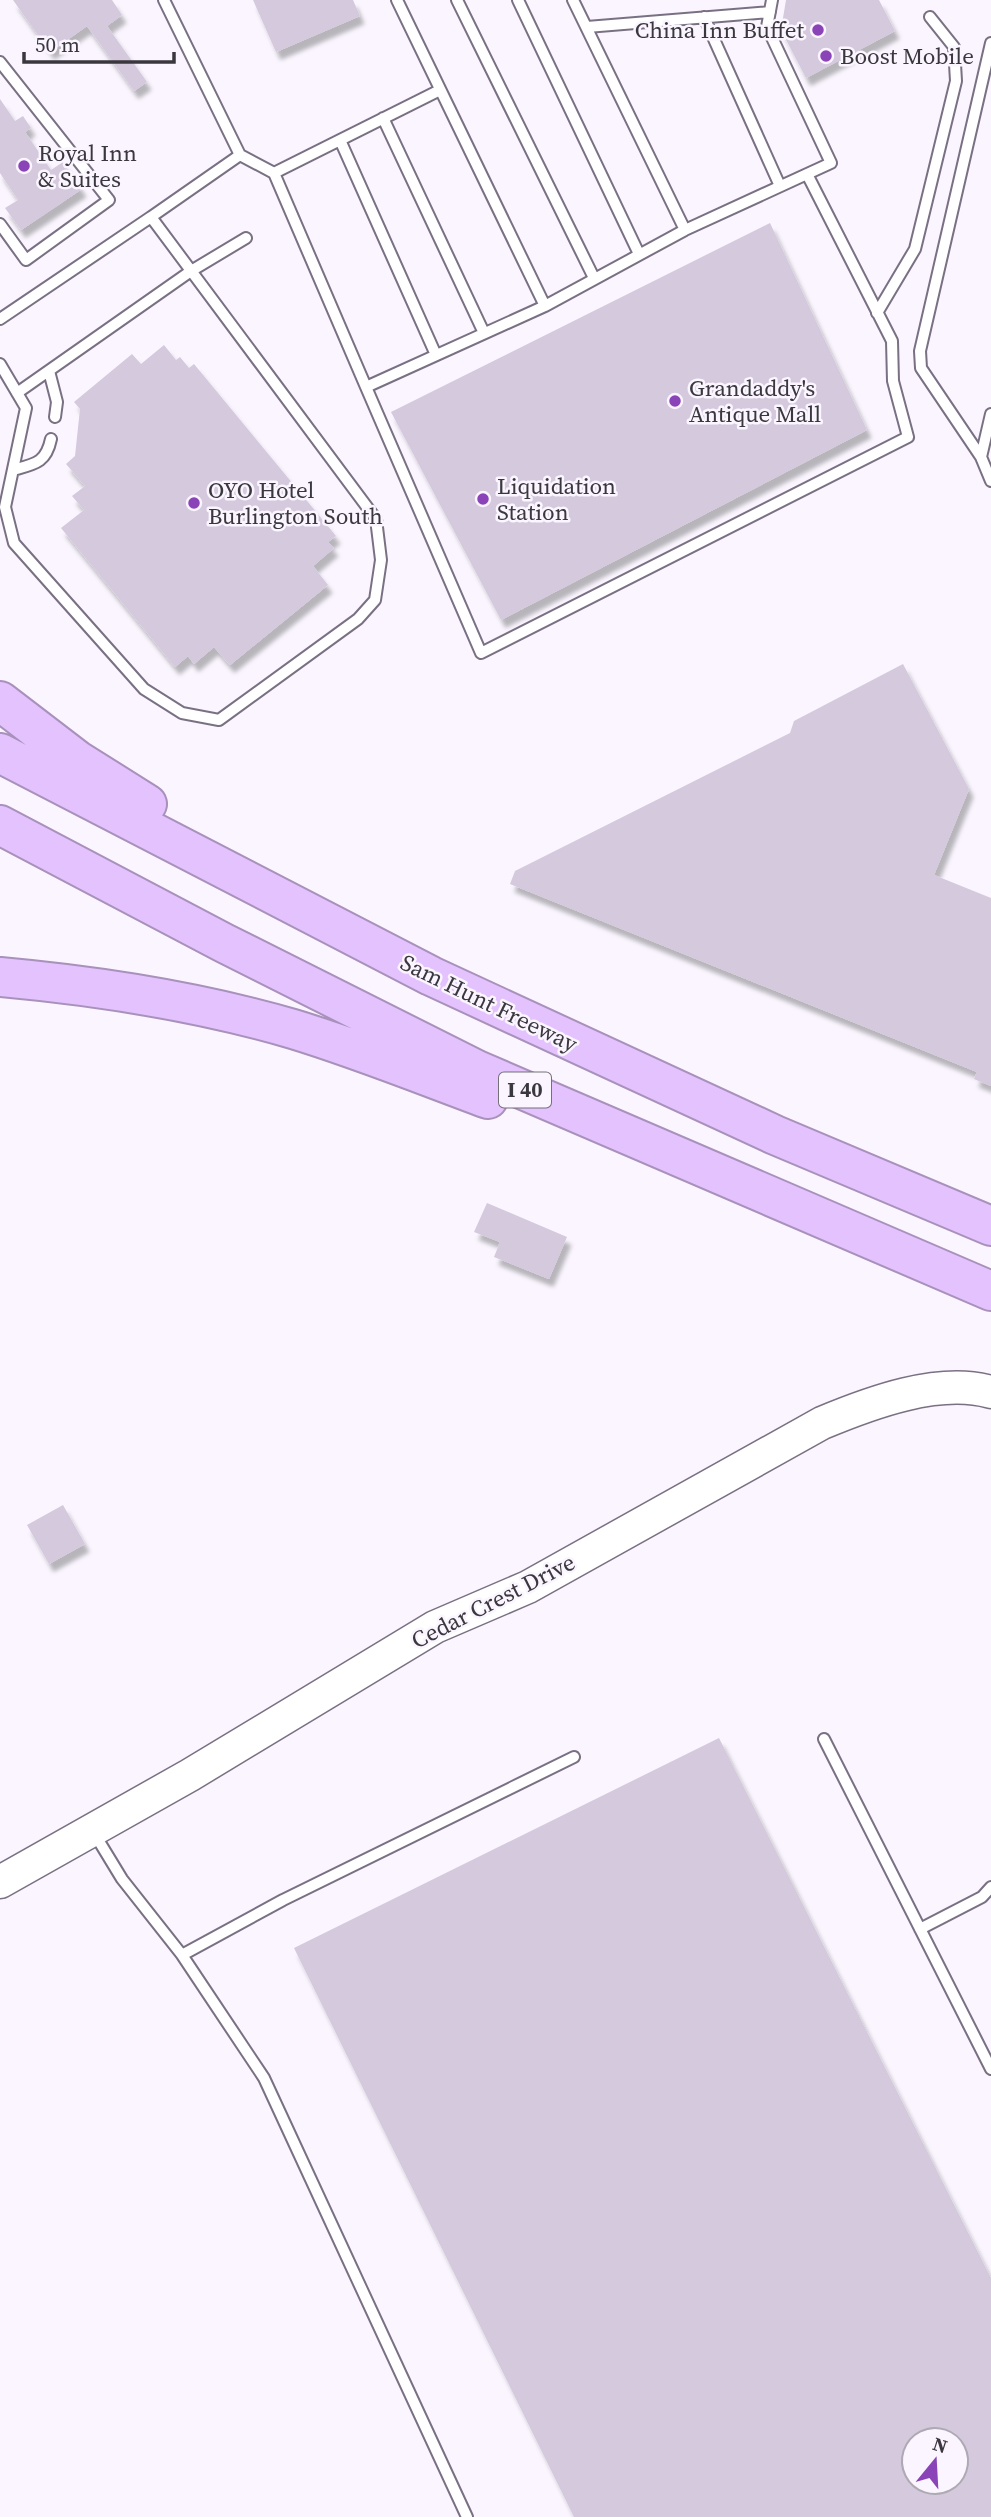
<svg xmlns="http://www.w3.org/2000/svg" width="991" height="2517" font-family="'Source Serif 4',serif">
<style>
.building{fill:#d4c9dd;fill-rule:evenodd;filter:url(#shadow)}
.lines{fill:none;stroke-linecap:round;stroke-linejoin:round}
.lane-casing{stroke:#7a7083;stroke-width:14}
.secondary-casing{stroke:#7a7083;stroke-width:35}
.highway-casing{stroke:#a891bb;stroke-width:42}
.lane{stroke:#fff;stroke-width:10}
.secondary{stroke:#fff;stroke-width:32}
.highway{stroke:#e3c2fe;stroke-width:38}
.poi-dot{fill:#8a44b7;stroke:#faf5fe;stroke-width:2.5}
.labels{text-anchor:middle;stroke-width:5;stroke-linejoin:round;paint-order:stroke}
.shield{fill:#faf5fe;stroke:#747078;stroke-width:2}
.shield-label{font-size:21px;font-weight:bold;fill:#3b373f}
.poi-label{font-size:23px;fill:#3b373f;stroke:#faf5fe;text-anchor:start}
.street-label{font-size:23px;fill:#3b373f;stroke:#faf5fe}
</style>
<defs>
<filter id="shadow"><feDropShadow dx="4.5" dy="8" stdDeviation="2" flood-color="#0004"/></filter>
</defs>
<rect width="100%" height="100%" fill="#faf5fe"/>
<path class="building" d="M 13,0 L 112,0 L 122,15 L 107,26 L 147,82 L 134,91 L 87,26 L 50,52 Z
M 253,0 L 353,0 L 360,16 L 276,52 Z
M 786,0 L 879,0 L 895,31 L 806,78 L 781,30 Z
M 0,99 L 15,121 L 23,116 L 31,128 L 25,132 L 51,170 L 63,162 L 82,189 L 21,230 L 5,208 L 18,200 L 0,173 Z
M 770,223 L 867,430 L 501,620 L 391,412 Z
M 164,345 L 176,360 L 180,357 L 189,368 L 194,364 L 336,536 L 328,542 L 334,548 L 313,566 L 328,585 L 230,665 L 214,647 L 194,664 L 188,656 L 175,667 L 61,528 L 84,510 L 72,496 L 85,486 L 66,464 L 75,456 L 80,409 L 74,402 L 132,354 L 141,364 Z
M 903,664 L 969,789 L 934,875 L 991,898 L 991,1086 L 974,1079 L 977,1072 L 510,884 L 515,871 L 790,733 L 794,721 Z
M 487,1203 L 567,1237 L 549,1279 L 494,1257 L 500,1242 L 474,1232 Z
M 63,1505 L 85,1544 L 49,1564 L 27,1525 Z
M 719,1738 L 991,2278 L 991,2517 L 574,2517 L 294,1948 ZM 914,2440 L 956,2440 L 956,2482 L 914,2482 Z"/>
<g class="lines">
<g class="lane-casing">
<path id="lane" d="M 397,0 L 545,306
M 457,0 L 594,278
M 518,0 L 639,254
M 573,0 L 685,230
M 772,0 L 767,27 L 831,163 L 807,174
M 704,17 L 780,186
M 587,27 L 770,12
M 991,43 L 920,351 L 921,368 L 981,457 L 991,481
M 0,62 L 109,200 L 26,260 L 0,224
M 383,118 L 484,333
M 340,140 L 436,355
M 240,155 L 274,173 L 366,387
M 274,173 L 440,90
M 807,174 L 892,341 L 893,381 L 908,437 L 481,653 L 366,387 L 545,306 L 685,230 Z
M 877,313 L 915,249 L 956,81 L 954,47 L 930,17
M 0,319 L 151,217
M 0,364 L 26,408 L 5,507 L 14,543 L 144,689 L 182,713 L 219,720 L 358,619 L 375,600 L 381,560 L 376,519 L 151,217 L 240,155 L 164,0
M 49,371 L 57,402 L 55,417
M 17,393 L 191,271 L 246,238
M 981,457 L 991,414
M 13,470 C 35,464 46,463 51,439
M 824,1739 L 991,2069
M 94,1833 L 122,1879 L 182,1955 L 264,2078 L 467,2517
M 920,1929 L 982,1897 L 991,1887
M 182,1955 L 283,1900 L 574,1757"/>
</g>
<g class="secondary-casing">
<path id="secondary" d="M 0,1882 L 190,1775 L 435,1627 L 528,1587 L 822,1423 C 870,1403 939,1377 991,1392"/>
</g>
<g class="highway-casing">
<path id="highway" d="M 0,701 L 77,760 L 147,804
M 0,753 L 431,976 L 775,1135 L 991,1226
M 0,825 L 224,943 L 477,1070 L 991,1291
M 0,977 C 99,986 197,1001 293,1029 C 359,1049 423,1075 488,1099"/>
</g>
<use href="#lane" class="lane"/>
<use href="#secondary" class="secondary"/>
<use href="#highway" class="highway"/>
</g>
<g class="poi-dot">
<circle cx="818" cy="30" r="7"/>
<circle cx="826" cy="56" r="7"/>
<circle cx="24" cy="166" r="7"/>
<circle cx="675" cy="401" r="7"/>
<circle cx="483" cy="499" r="7"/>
<circle cx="194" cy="503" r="7"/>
</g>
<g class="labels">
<rect class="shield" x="499" y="1072.5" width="52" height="35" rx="5"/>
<g class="shield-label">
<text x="525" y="1097">I 40</text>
</g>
<g class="poi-label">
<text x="804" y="38" text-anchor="end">China Inn Buffet</text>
<text x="840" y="64">Boost Mobile</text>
<text x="38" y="161">Royal Inn<tspan x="38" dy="26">&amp; Suites</tspan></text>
<text x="689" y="396">Grandaddy's<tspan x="689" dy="26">Antique Mall</tspan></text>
<text x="497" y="494">Liquidation<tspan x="497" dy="26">Station</tspan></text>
<text x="208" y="498">OYO Hotel<tspan x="208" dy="26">Burlington South</tspan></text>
</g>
<g class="street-label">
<text transform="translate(489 1003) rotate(26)" y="8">Sam Hunt Freeway</text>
<text transform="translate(493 1601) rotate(-27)" y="8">Cedar Crest Drive</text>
</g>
</g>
<g transform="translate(935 2461) rotate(18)"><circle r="33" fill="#faf5fe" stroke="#aea9b2" stroke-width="2"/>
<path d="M0-5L12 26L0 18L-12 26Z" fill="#8a44b7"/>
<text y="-10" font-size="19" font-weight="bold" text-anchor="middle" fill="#3b373f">N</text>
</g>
<path d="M24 52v10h150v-10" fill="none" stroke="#3b373f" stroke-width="3.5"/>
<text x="35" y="52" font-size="21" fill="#3b373f" stroke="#faf5fe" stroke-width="5" paint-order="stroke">50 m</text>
</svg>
